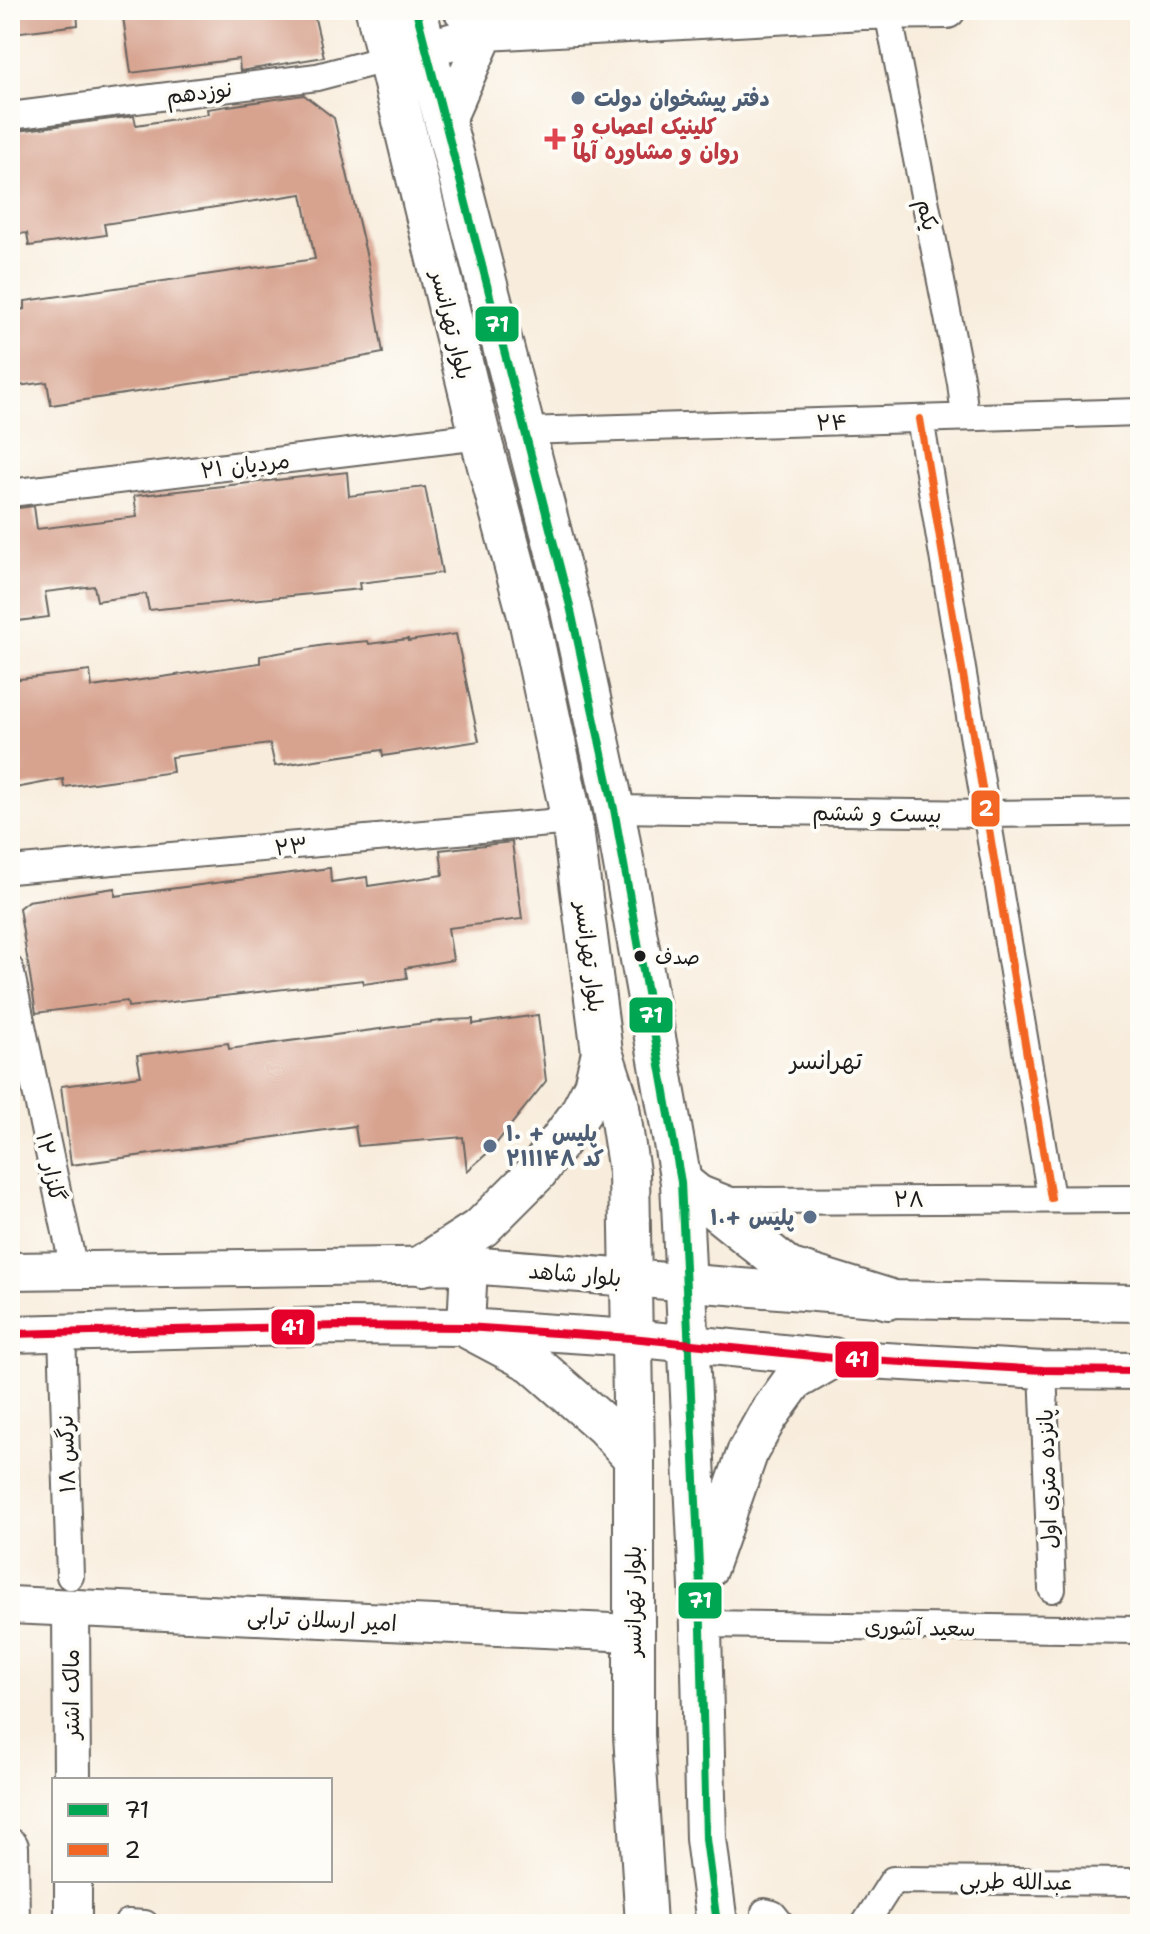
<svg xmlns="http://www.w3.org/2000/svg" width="1150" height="1934" font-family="'Shantell Sans','Playpen Sans Arabic',sans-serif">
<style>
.building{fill:#d7a38f}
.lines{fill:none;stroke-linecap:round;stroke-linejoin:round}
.street-casing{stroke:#696560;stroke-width:30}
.secondary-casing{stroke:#696560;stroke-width:40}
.primary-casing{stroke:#696560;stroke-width:44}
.street{stroke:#fff;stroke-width:26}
.secondary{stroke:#fff;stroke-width:36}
.primary{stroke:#fff;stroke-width:40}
.bus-1-casing{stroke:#fdfcf7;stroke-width:14}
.bus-2-casing{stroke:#fdfcf7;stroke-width:14}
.bus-3-casing{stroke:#fdfcf7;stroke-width:14}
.bus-1{stroke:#00a651;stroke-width:8}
.bus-2{stroke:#f26522;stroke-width:8}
.bus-3{stroke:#e4002b;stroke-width:8}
.service-dot{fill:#5c6f8a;stroke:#fdfcf7;stroke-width:3}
.health-dot{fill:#e0444e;stroke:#fdfcf7;stroke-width:3}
.bus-dot{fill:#1c1c1c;stroke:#fdfcf7;stroke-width:3}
.labels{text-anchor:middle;stroke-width:8;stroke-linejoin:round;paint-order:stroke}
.bus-label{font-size:20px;fill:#1c1c1c;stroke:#fdfcf7;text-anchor:start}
.street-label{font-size:22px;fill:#1c1c1c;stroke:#fdfcf7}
.service-label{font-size:22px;font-weight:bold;fill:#4e5e75;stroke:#fdfcf7;text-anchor:start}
.health-label{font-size:22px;font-weight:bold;fill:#be3a42;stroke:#fdfcf7;text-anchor:start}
.neighbourhood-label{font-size:24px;fill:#1c1c1c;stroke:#fdfcf7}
.line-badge{stroke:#fdfcf7;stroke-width:3}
.badge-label{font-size:22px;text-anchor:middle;font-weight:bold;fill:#fff}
</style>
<rect width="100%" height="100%" fill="#fdfcf7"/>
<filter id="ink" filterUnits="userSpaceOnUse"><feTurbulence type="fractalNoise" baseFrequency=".0125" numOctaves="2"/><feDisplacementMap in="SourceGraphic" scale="16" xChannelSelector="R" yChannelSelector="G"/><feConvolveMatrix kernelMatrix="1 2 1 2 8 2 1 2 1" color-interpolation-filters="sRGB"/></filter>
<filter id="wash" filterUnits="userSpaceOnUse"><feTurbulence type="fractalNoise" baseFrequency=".006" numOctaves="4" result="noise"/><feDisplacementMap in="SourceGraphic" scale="32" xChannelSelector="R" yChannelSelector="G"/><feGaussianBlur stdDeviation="1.8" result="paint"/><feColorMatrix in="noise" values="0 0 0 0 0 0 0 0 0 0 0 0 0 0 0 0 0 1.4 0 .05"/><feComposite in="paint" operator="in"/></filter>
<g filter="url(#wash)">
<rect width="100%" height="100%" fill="#f8eddd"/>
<g id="blocks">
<path class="building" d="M 10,10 L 77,10 L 78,25 L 13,33 Z
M 122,10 L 313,10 L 324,57 L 240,71 L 239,59 L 131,73 Z
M 304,95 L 334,118 L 368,262 L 383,353 L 330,363 L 51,405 L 47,382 L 10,387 L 10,311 L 25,309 L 25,301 L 315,259 L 302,194 L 104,224 L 106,235 L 29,246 L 27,233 L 10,235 L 10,132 L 134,116 L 136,125 L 208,114 L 207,109 Z
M 347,472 L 349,496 L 425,487 L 442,573 L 359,583 L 360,589 L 149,610 L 146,594 L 97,601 L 94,586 L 45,592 L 49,617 L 10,622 L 10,509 L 34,506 L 37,529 L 137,517 L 134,496 Z
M 456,634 L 479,741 L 383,756 L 382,750 L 275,766 L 270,744 L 171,757 L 173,772 L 64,787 L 63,779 L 10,789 L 10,694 L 13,694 L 11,680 L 90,671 L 92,687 L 260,663 L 260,656 L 325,645 L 368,641 L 369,644 L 408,639 L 408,641 Z
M 512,842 L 522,919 L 448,928 L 453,960 L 405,968 L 407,978 L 364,984 L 363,980 L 128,1007 L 127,1001 L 36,1013 L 19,908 L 28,901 L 115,888 L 115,896 L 330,868 L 331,882 L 367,877 L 368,886 L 443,875 L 440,850 Z
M 538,1015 L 546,1081 L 491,1150 L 467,1171 L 463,1137 L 358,1146 L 355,1126 L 71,1165 L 61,1086 L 141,1076 L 137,1055 L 228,1043 L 229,1049 L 448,1020 L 473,1019 L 473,1024 Z"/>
</g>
</g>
<g filter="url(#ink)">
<use href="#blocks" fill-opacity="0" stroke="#696560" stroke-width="2"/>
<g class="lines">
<g class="street-casing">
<path id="street" d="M 888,12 L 961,383 L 965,417
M 10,116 L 317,77 L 401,55
M 920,419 L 1051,1198
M 523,431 L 1140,412
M 10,493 L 480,436
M 614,809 L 987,814 L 1140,812
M 10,870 L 572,821
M 10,969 L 74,1270
M 703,1190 L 731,1201 L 1140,1199
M 62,1333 L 70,1576
M 1043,1370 L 1052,1589
M 700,1624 L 1140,1630
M 765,1912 L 773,1914 L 781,1924
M 128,1923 L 145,1924
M 865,1924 L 893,1880 L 1140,1882"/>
</g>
<g class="secondary-casing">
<path id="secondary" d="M 425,49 L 486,32 L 863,11 L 947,10
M 445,124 L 486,32 L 462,10
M 10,1271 L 469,1265 L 888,1299 L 1140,1303
M 466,1327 L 469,1265
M 10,1334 L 340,1326 L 466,1327 L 631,1338 L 833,1358 L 1043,1370 L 1140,1371
M 10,1605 L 633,1633
M 71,1608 L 72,1780
M 10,1847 L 11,1924
M 73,1880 L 73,1924"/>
</g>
<g class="primary-casing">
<path id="primary" d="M 376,10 L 480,436 L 529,619 L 572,821 L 602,1052 L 618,1101 L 629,1172 L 634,1458 L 634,1735 L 646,1924
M 416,10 L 570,606 L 614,809 L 681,1182 L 700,1587 L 706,1839 L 717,1924
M 681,1182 L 788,1268 L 888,1299
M 423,1265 L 482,1227 L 537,1172 L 579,1115 L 594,1086 L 602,1052
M 466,1327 L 532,1362 L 605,1426 L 634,1458
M 707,1568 L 748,1451 L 767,1417 L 793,1381 L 833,1358"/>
</g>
<use href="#street" class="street"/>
<use href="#secondary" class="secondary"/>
<use href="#primary" class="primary"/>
<g class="bus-1-casing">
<path id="bus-1" d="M 416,10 L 570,606 L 614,809 L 681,1182 L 700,1587 L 706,1839 L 717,1924"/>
</g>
<g class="bus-2-casing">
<path id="bus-2" d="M 920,419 L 1051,1198"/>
</g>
<g class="bus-3-casing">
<path id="bus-3" d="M 10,1334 L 340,1326 L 466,1327 L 631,1338 L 833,1358 L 1043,1370 L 1140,1371"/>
</g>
<use href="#bus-1" class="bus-1"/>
<use href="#bus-2" class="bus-2"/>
<use href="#bus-3" class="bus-3"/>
</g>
</g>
<g class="service-dot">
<circle cx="578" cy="98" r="8"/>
<circle cx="490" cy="1146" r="8"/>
<circle cx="810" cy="1217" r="8"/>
</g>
<path class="health-dot" d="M551 127h8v8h8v8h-8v8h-8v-8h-8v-8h8z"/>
<circle class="bus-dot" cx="640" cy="956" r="7"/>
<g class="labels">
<g class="bus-label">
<text x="655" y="964">صدف</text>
</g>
<g class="street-label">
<text transform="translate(199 92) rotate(-7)" y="8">نوزدهم</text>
<text transform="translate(928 215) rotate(79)" y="8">یکم</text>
<text transform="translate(452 325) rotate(76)" y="8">بلوار تهرانسر</text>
<text transform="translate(832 422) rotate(-2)" y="8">۲۴</text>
<text transform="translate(245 465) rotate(-7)" y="8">۲۱ مردیان</text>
<text transform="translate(877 813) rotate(1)" y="8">بیست و ششم</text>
<text transform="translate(291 846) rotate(-5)" y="8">۲۳</text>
<text transform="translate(590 957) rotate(83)" y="8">بلوار تهرانسر</text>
<text transform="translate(51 1167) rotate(78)" y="8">گلزار ۱۲</text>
<text x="909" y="1207">۲۸</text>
<text transform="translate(575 1274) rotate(5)" y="8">بلوار شاهد</text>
<text transform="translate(66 1454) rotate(-92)" y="8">نرگس ۱۸</text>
<text transform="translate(1047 1479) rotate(-92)" y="8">پانزده متری اول</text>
<text transform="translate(633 1601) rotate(-90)" y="8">بلوار تهرانسر</text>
<text transform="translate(322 1619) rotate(3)" y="8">امیر ارسلان ترابی</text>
<text transform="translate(920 1627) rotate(1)" y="8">سعید آشوری</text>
<text transform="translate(71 1694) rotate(-90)" y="8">مالک اشتر</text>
<text transform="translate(1016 1881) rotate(1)" y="8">عبدالله طربی</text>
</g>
<g class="service-label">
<text x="594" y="106">دفتر پیشخوان دولت</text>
<text x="506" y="1141">پلیس + ۱۰<tspan x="506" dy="25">کد ۲۱۱۱۴۸</tspan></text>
<text x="794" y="1225" text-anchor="end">پلیس +۱۰</text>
</g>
<g class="health-label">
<text x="573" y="134">کلینیک اعصاب و<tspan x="573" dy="25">روان و مشاوره آلما</tspan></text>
</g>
<g class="neighbourhood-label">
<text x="826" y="1069">تهرانسر</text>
</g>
</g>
<g class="line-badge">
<rect x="474" y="305" width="46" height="38" rx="8" fill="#00a651"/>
<rect x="970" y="789" width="31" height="39" rx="8" fill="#f26522"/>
<rect x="628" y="996" width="46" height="38" rx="8" fill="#00a651"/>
<rect x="270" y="1308" width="46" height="38" rx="8" fill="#e4002b"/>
<rect x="834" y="1340" width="46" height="39" rx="8" fill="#e4002b"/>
<rect x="677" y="1581" width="46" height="39" rx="8" fill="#00a651"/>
</g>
<g class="badge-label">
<text x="497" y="332">71</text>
<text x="986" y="816">2</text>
<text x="651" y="1023">71</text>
<text x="293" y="1335">41</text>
<text x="857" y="1367">41</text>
<text x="700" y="1608">71</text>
</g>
<rect width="1150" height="1934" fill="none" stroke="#fdfcf7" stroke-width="40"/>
<rect x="52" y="1778" width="280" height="104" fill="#fdfcf7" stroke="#a3a29f" stroke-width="2"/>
<rect x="68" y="1804" width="40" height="12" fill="#00a651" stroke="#a3a29f" stroke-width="2"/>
<text x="124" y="1818" font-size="24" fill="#1c1c1c">71</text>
<rect x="68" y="1844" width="40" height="12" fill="#f26522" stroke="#a3a29f" stroke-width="2"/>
<text x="124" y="1858" font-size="24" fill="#1c1c1c">2</text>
</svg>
